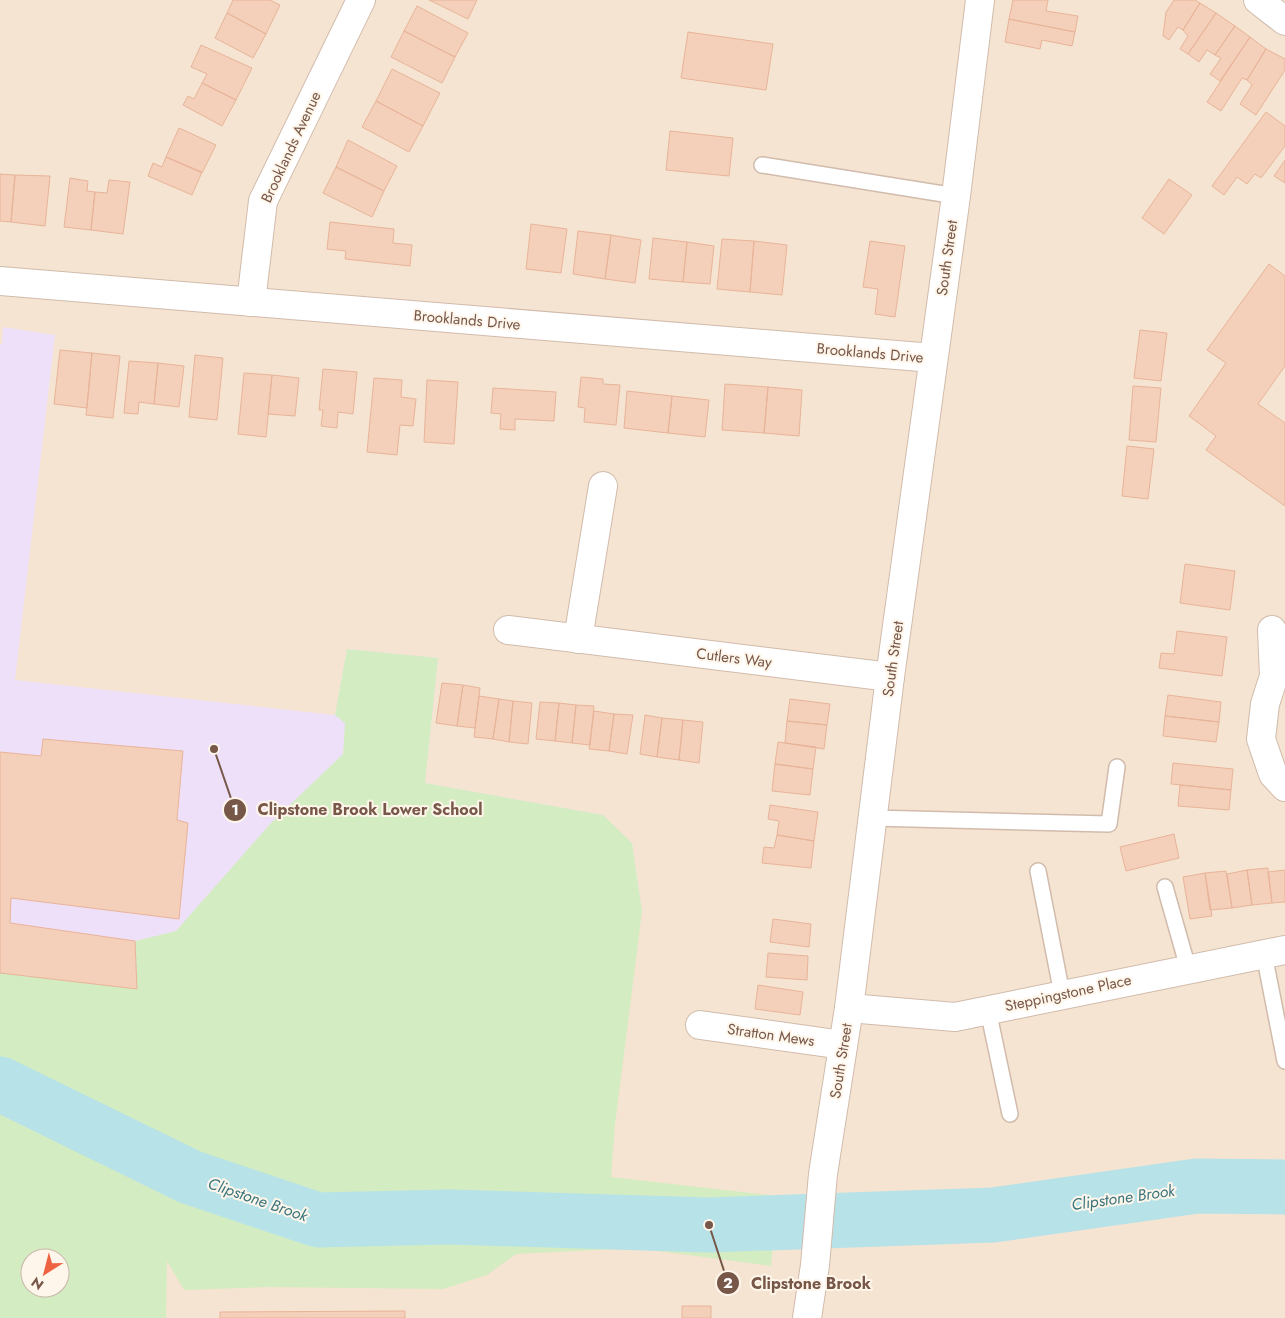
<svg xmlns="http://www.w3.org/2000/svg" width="1285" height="1318" font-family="Jost,sans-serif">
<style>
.residential{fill:#f5e4d1;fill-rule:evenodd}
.education{fill:#efe0fa}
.green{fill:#d4ecc1;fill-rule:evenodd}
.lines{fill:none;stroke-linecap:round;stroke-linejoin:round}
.river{stroke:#b7e2e8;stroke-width:55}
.building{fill:#f4cfb9;stroke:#e8b499}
.service-casing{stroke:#d1bbac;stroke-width:18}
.minor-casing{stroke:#d1bbac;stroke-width:30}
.tertiary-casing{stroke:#d1bbac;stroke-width:30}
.service{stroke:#fff;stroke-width:15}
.minor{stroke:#fff;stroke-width:28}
.tertiary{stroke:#fff;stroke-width:28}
.labels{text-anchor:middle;stroke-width:4;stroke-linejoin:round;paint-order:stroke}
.street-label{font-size:15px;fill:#775748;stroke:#fff6eb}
.water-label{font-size:16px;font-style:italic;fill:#3a757d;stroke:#fff6eb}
.leader{fill:none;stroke:#775748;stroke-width:2}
.callout-dot{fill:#775748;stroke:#fff6eb;stroke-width:2}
.mark-label{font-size:15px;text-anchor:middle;font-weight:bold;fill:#fff}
.callout-label{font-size:16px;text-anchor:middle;font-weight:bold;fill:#775748;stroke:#fff6eb;stroke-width:4;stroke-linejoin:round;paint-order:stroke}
</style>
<rect width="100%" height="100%" fill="#fdf2e3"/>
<path class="residential" d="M 0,0 L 1285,0 L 1285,1318 L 0,1318 ZM 30,1258 L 60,1258 L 60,1288 L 30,1288 Z"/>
<path class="education" d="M 3,327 L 55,335 L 15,680 L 335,715 L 347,649 L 438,658 L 425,783 L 603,815 L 632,843 L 642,911 L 0,1043 L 0,344 L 2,344 Z"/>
<path class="green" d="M 347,649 L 438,658 L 425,783 L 603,815 L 632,843 L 642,911 L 615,1125 L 611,1177 L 778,1196 L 771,1266 L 636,1248 L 516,1254 L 487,1275 L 443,1289 L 267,1287 L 184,1290 L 167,1261 L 166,1318 L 0,1318 L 0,973 L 137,989 L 135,941 L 176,931 L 270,824 L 343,754 L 345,723 L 335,715 ZM 30,1258 L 60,1258 L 60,1288 L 30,1288 Z"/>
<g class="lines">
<path class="river" d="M 0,1084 L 190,1177 L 318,1220 L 449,1217 L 709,1225 L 993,1215 L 1197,1186 L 1285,1187"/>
</g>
<path class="building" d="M 233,0 L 270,0 L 280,5 L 266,34 L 227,13 Z
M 429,0 L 477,0 L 468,19 Z
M 1013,0 L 1048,0 L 1046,11 L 1078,16 L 1075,32 L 1009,19 Z
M 1174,0 L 1195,0 L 1200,3 L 1183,30 L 1178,27 L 1169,40 L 1163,36 L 1166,12 Z
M 1200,3 L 1216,13 L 1188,54 L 1180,49 L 1188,36 L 1183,30 Z
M 417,6 L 468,33 L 455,57 L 404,31 Z
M 227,13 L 266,34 L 253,58 L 215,38 Z
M 1216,13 L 1235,26 L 1215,55 L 1207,50 L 1199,62 L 1188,54 Z
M 1009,19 L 1075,32 L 1072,46 L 1042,40 L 1040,49 L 1005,42 Z
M 1235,26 L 1250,37 L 1220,81 L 1210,74 L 1221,58 L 1215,55 Z
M 404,31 L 455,57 L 442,83 L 391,57 Z
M 688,32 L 773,44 L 766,90 L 681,78 Z
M 1250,37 L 1266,49 L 1247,80 L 1242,78 L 1221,111 L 1207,102 Z
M 201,45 L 252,68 L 236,100 L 202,83 L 207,74 L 191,67 Z
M 1266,49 L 1285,59 L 1285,70 L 1256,115 L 1240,104 L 1252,85 L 1247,80 Z
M 392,69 L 440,93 L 423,126 L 376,101 Z
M 202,83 L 236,100 L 222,126 L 183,105 L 188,96 L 194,99 Z
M 376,101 L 423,126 L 409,152 L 362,127 Z
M 1266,112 L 1285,126 L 1285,146 L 1261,178 L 1255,174 L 1247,184 L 1237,177 L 1224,195 L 1212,186 Z
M 179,128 L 216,145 L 202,173 L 166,157 Z
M 670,131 L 733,138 L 729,176 L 666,170 Z
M 348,140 L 397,166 L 384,191 L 336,167 Z
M 166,157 L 202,172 L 192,195 L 148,176 L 153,163 L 162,167 Z
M 1285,160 L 1285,183 L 1274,176 Z
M 336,167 L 384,191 L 372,217 L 323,193 Z
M 0,174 L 15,175 L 11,222 L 0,221 Z
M 15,175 L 50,176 L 45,226 L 11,222 Z
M 70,178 L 88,181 L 87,191 L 95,192 L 91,230 L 64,227 Z
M 1169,179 L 1192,195 L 1164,234 L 1142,218 Z
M 109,180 L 130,182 L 123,234 L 91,230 L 95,192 L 107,193 Z
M 330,222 L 394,229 L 393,243 L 412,245 L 410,266 L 345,259 L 346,251 L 327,249 Z
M 531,224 L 567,229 L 561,273 L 526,269 Z
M 578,231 L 611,235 L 605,279 L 573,274 Z
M 611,235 L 641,240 L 635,283 L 605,279 Z
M 653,238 L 687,242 L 683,282 L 649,279 Z
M 722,239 L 754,241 L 750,292 L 717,289 Z
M 754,241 L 787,245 L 782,295 L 750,292 Z
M 870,241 L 905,246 L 895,317 L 875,314 L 878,289 L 863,287 Z
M 687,242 L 714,246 L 710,284 L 683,282 Z
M 1269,264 L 1285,276 L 1285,366 L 1258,404 L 1285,423 L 1285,506 L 1206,450 L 1216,436 L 1189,416 L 1226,363 L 1207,350 Z
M 1140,330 L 1167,333 L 1161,381 L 1134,378 Z
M 60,350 L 92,353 L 87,408 L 54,404 Z
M 92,353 L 120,356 L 113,418 L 86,415 Z
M 195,355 L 223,358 L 217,420 L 189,417 Z
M 129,361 L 158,363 L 154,404 L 139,402 L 138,414 L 124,413 Z
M 158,363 L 184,366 L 179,407 L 154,404 Z
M 323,369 L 357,372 L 353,414 L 338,412 L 337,428 L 321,426 L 323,410 L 319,410 Z
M 244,373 L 272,375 L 266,437 L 238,434 Z
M 272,375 L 299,378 L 295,416 L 268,414 Z
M 581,377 L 603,379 L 603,384 L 620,385 L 616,425 L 584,422 L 585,408 L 578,407 Z
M 374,378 L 402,380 L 401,397 L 416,399 L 413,426 L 400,425 L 397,455 L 367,452 Z
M 427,380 L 458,382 L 454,444 L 424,442 Z
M 725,384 L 768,387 L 764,433 L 722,430 Z
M 1133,386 L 1161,388 L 1156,442 L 1129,440 Z
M 768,387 L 802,390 L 799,436 L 764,433 Z
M 493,388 L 556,392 L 554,421 L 515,419 L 515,430 L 500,429 L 501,414 L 491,413 Z
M 627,391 L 672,396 L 668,433 L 624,428 Z
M 672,396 L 709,400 L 705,437 L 668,433 Z
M 1127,446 L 1154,449 L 1148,499 L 1122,496 Z
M 1185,564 L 1235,571 L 1230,610 L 1180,603 Z
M 1177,631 L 1227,637 L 1222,676 L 1159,668 L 1161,653 L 1174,654 Z
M 442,683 L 463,685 L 457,726 L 436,723 Z
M 463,685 L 480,688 L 475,728 L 457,726 Z
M 1168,695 L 1221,702 L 1219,722 L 1165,716 Z
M 479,696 L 499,699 L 493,739 L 474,737 Z
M 499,699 L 513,701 L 509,742 L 493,739 Z
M 790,699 L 830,704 L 827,725 L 787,721 Z
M 513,701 L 532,703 L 528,744 L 509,742 Z
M 540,702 L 559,703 L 555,741 L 536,739 Z
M 559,703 L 576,705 L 572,743 L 555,741 Z
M 576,705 L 594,706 L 590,745 L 572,743 Z
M 594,711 L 614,714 L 609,751 L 589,749 Z
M 614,714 L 633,715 L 627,754 L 609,751 Z
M 645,715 L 662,718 L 657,757 L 640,754 Z
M 1165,716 L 1219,722 L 1216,742 L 1163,736 Z
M 662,718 L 683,720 L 679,760 L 657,757 Z
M 683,720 L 703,722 L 699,763 L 679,760 Z
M 787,721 L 827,725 L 824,749 L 785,743 Z
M 43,739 L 183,751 L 177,820 L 188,823 L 179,919 L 11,898 L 10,923 L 135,941 L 137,989 L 0,973 L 0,752 L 41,756 Z
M 778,742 L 816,747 L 813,769 L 775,764 Z
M 1173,763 L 1233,769 L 1231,790 L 1171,784 Z
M 775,764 L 813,769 L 810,795 L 772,791 Z
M 1180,785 L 1231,790 L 1229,810 L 1178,806 Z
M 770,805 L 818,812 L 814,841 L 777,835 L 779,821 L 768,819 Z
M 1174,834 L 1179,858 L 1126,871 L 1120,847 Z
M 777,835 L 814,841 L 811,868 L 762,863 L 764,847 L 774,848 Z
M 1268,868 L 1272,903 L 1252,905 L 1247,870 Z
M 1247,870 L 1252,905 L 1232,908 L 1227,874 Z
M 1285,870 L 1285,902 L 1272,903 L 1268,872 Z
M 1226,871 L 1232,908 L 1210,910 L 1205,873 Z
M 1205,873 L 1212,916 L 1190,919 L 1183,877 Z
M 773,919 L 811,924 L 809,947 L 770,942 Z
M 768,953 L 808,956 L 807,980 L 766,977 Z
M 758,985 L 803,992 L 800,1015 L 755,1009 Z
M 682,1306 L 711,1306 L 711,1318 L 682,1318 Z
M 405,1311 L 405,1318 L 220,1318 L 220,1312 Z"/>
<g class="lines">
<g class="service-casing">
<path id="service" d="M 762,165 L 956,196
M 873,818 L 1109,824 L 1117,767
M 1038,871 L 1062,994
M 1165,887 L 1188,968
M 1264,954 L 1285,1061
M 988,1010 L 1010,1114"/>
</g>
<g class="minor-casing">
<path id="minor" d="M 251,302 L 263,201 L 361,0
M 508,630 L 890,677
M 1272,630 L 1274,676 L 1265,704 L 1261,739 L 1273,774 L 1285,787
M 578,639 L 603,486
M 849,1008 L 955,1017 L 1285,950
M 700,1025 L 843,1045"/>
</g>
<g class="tertiary-casing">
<path id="tertiary" d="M 1258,0 L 1285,21
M 0,281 L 933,358
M 807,1318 L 815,1265 L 823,1174 L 849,1008 L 890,677 L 956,196 L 980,0"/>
</g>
<use href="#service" class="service"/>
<use href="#minor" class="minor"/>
<use href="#tertiary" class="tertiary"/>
</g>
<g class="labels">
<g class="street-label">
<text transform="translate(291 147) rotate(-65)" y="5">Brooklands Avenue</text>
<text transform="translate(947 258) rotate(-82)" y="5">South Street</text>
<text transform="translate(467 320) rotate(5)" y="5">Brooklands Drive</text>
<text transform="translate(870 353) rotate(5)" y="5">Brooklands Drive</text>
<text transform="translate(734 658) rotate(7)" y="5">Cutlers Way</text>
<text transform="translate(893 659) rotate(-82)" y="5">South Street</text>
<text transform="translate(1068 993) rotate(-12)" y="5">Steppingstone Place</text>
<text transform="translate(771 1035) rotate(8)" y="5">Stratton Mews</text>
<text transform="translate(841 1061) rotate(-81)" y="5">South Street</text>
</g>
<g class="water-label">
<text transform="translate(1123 1197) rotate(-8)" y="6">Clipstone Brook</text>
<text transform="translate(258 1199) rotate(19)" y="6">Clipstone Brook</text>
</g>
</g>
<path class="leader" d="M214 749L235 810M709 1225L728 1283"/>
<g class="callout-dot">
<circle cx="214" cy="749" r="5"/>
<circle cx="709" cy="1225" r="5"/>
<circle cx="235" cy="810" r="12"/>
<circle cx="728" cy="1283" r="12"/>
</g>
<g class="mark-label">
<text x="235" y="815">1</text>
<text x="728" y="1288">2</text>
</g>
<g class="callout-label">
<text x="370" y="815">Clipstone Brook Lower School</text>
<text x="811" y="1289">Clipstone Brook</text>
</g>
<g transform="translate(45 1273) rotate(216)"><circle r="24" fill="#fff6eb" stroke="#c9b6aa"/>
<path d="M0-4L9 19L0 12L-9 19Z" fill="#ee6342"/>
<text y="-8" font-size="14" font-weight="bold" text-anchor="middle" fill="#775748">N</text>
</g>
</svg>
